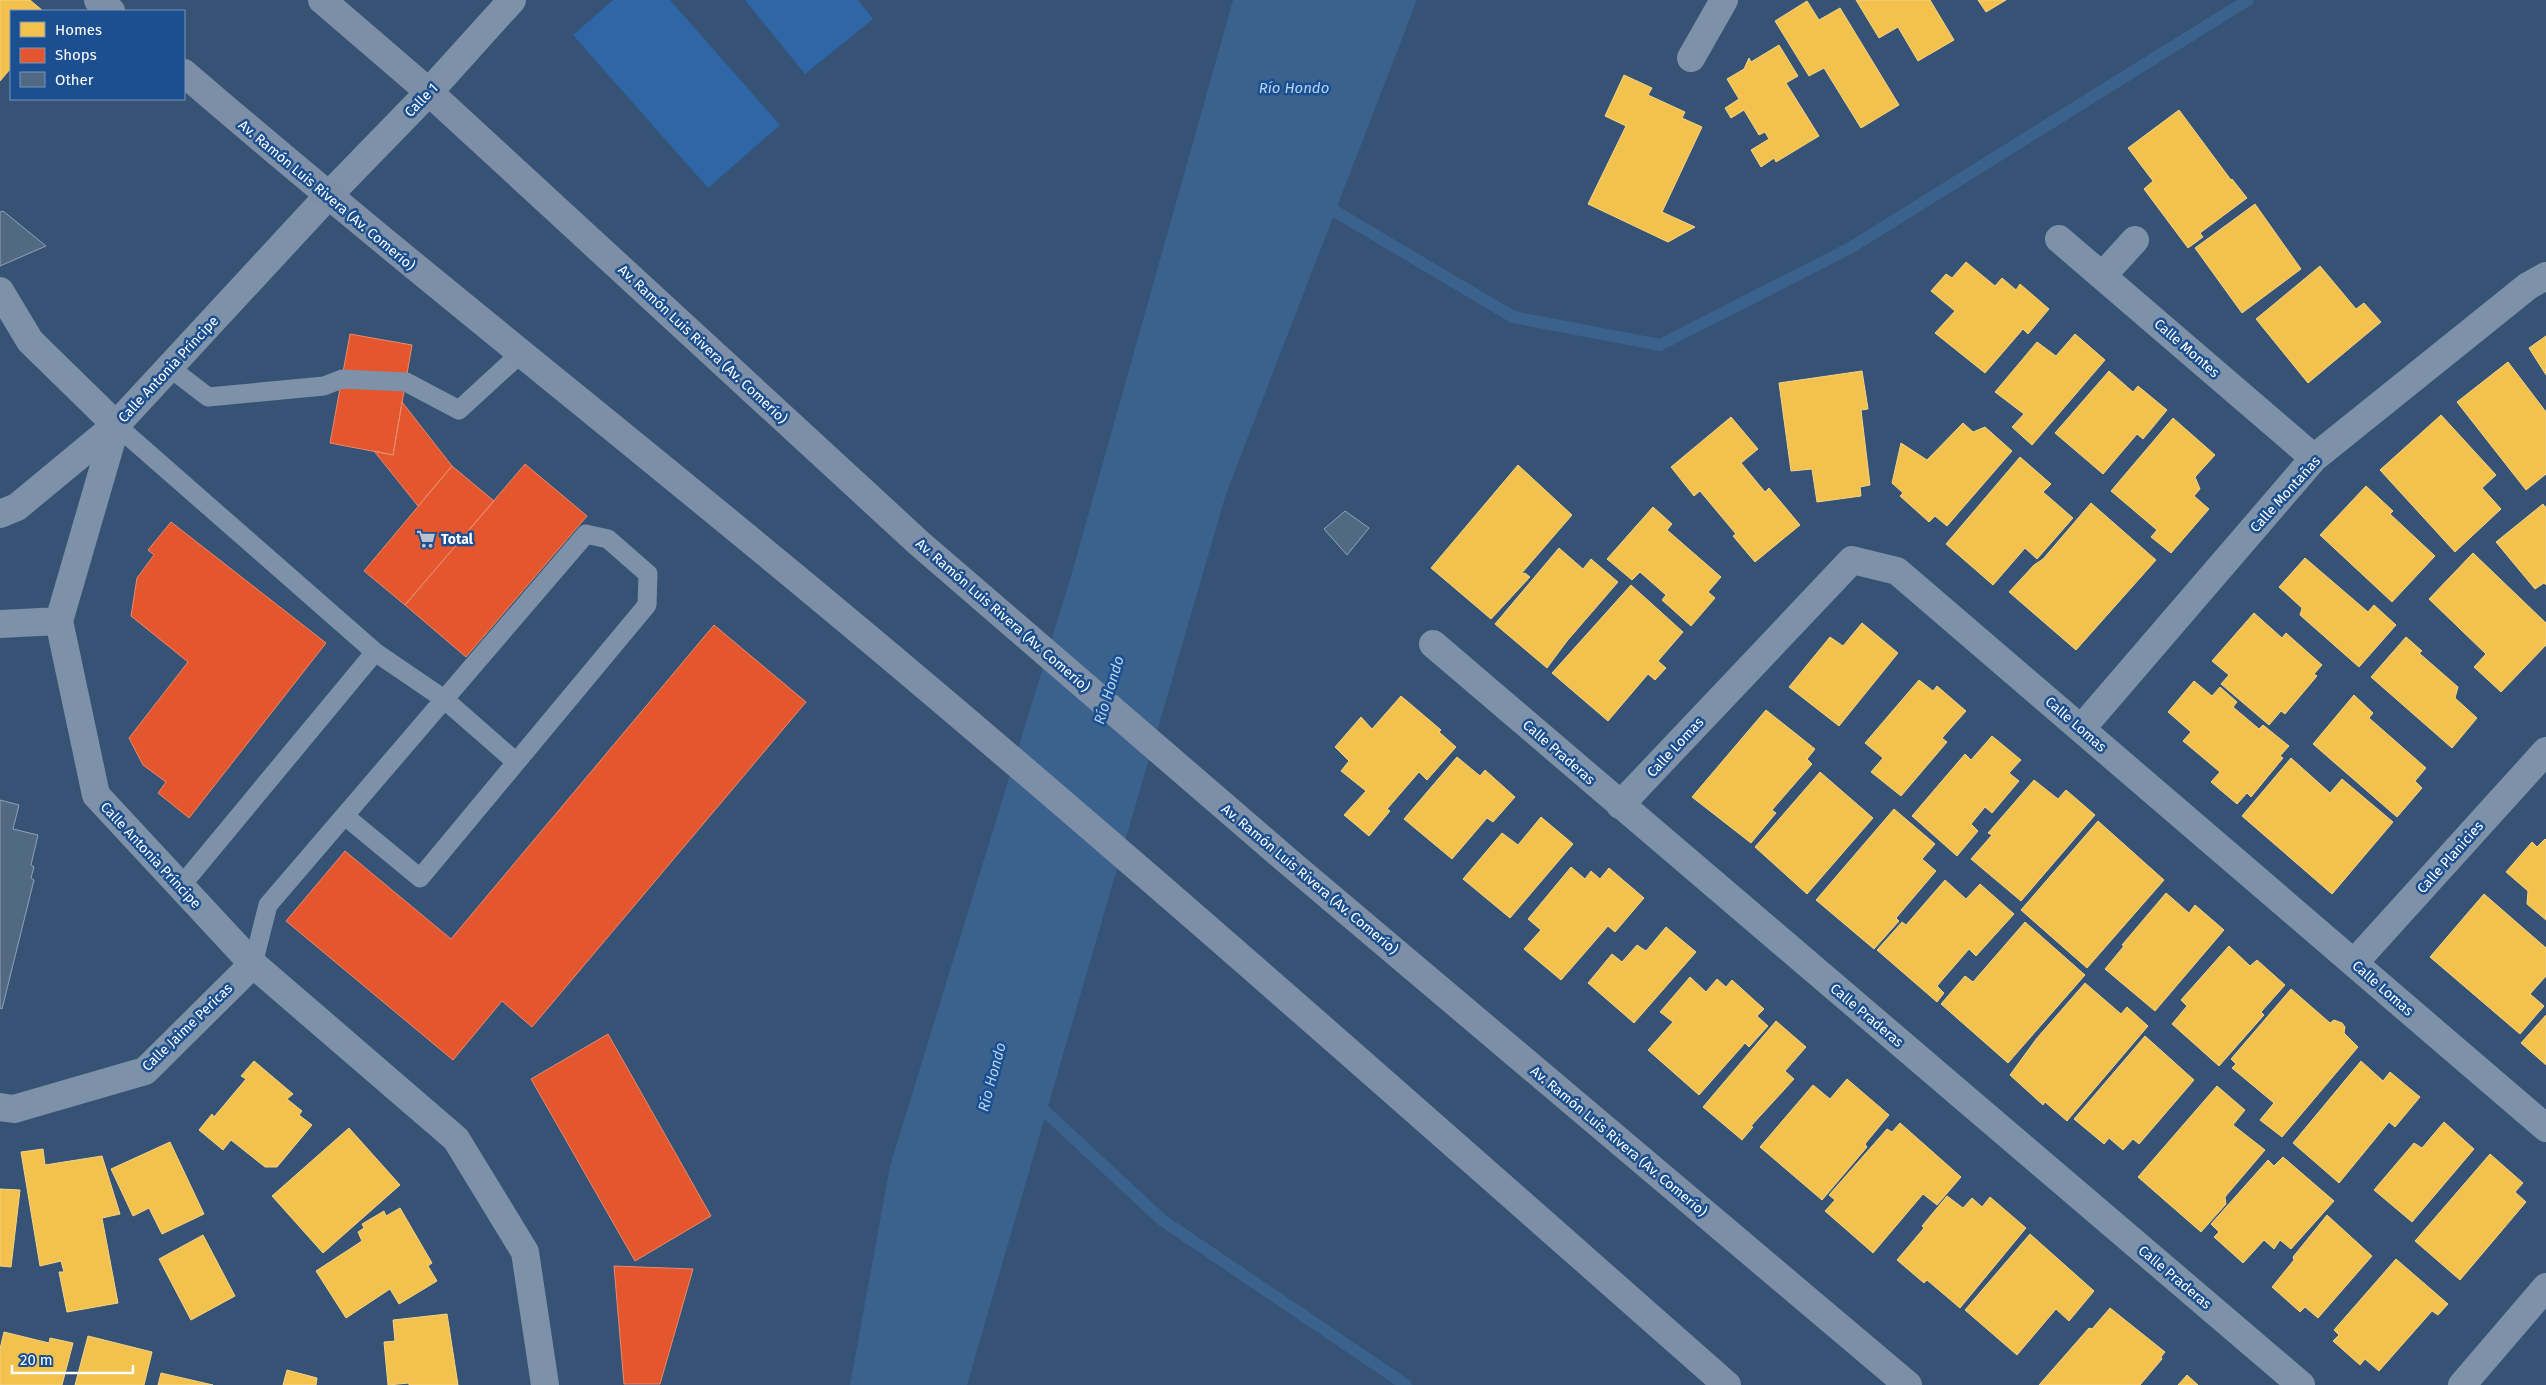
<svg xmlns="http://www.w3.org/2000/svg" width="2546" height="1385" font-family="'Fira Sans',sans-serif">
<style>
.green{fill:#2f66a5}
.water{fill:#3b618d}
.homes{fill:#f2c14e;stroke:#f6d483}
.shops{fill:#e4572e;stroke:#ec896d}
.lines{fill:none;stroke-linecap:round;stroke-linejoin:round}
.stream{stroke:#3b618d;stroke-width:12}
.building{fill:#526984;stroke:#92a2b6}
.lane{stroke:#7d92a8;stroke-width:19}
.street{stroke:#7d92a8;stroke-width:28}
.primary{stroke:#7d8ea7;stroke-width:28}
.labels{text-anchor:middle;stroke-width:5;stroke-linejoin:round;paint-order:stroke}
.street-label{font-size:14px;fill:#fff;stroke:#1b4f8f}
.poi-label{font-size:14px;font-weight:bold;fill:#fff;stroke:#1b4f8f;text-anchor:start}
.water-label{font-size:15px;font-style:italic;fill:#b5d3f5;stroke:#1b4f8f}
</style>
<rect width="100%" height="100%" fill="#365274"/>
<path class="green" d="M 613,0 L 670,0 L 780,125 L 708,188 L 573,35 Z
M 745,0 L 858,0 L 873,19 L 805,74 Z"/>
<path class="water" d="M 1233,0 L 1417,0 L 1226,494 L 967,1385 L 850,1385 L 890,1166 L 1071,576 Z"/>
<path class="homes" d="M 0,0 L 30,0 L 43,11 L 11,11 L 11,68 L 0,81 Z
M 1856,0 L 1930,0 L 1954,40 L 1918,61 L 1898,27 L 1879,38 Z
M 1978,0 L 2006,0 L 1986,12 Z
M 1807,1 L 1819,20 L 1840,8 L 1899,105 L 1861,128 L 1824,68 L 1809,76 L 1775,21 Z
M 1779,45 L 1798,76 L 1786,83 L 1819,136 L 1776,162 L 1774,158 L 1761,167 L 1751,150 L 1769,139 L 1765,132 L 1759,135 L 1744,110 L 1731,118 L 1725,108 L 1739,99 L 1727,79 L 1744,69 L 1749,58 L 1751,62 Z
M 1624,75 L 1652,88 L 1648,95 L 1685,112 L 1682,118 L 1702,127 L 1662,212 L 1695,227 L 1668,242 L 1588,204 L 1626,126 L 1605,116 Z
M 2179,110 L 2231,180 L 2232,179 L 2247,198 L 2200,233 L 2203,237 L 2188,248 L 2144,189 L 2153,181 L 2128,148 Z
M 2255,204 L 2301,269 L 2242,313 L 2195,248 Z
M 1966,262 L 1995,286 L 2002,278 L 2016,290 L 2020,284 L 2049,309 L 2028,334 L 2023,329 L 1985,373 L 1935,333 L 1955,311 L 1931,291 L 1946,274 L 1952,278 Z
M 2320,266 L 2356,309 L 2364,303 L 2381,322 L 2308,383 L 2256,319 Z
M 2075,334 L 2105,360 L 2032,445 L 2012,427 L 2024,414 L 1995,392 L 2037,342 L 2056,356 Z
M 2546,336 L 2546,375 L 2529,348 Z
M 2508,362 L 2546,412 L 2546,474 L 2526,490 L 2457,402 Z
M 1862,371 L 1868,409 L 1861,410 L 1870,485 L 1860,487 L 1861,496 L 1817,502 L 1812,469 L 1791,471 L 1779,383 Z
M 2109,371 L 2133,392 L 2138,386 L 2167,410 L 2143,439 L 2137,434 L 2103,474 L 2055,433 Z
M 2441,415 L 2496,475 L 2482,488 L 2501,509 L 2455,552 L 2380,470 Z
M 1731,417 L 1758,449 L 1741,463 L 1765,492 L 1769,488 L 1800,525 L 1755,562 L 1733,536 L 1736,534 L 1700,491 L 1694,496 L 1671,467 Z
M 2173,418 L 2215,455 L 2195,477 L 2200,489 L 2194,496 L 2209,509 L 2171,553 L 2151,537 L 2157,530 L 2111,491 Z
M 1963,423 L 1973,432 L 1985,427 L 2012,451 L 1947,526 L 1935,516 L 1929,522 L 1900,496 L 1903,493 L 1892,483 L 1901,443 L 1927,460 Z
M 2020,457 L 2051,484 L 2043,492 L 2073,518 L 2037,559 L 2025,548 L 1993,585 L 1946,544 Z
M 1518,465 L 1572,515 L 1521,574 L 1525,573 L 1530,577 L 1491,619 L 1431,568 Z
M 2366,486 L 2393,511 L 2390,514 L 2435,556 L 2392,602 L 2320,535 Z
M 2091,503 L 2156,560 L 2076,650 L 2009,592 L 2034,565 L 2043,559 Z
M 2543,504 L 2546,508 L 2546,585 L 2544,583 L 2535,589 L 2496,542 Z
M 1653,507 L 1672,524 L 1667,530 L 1721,577 L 1708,592 L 1715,598 L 1691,626 L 1662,600 L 1666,595 L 1640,572 L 1632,580 L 1607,559 Z
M 1559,548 L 1583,569 L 1591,559 L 1618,582 L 1567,641 L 1547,668 L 1495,624 Z
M 2473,553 L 2546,623 L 2546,645 L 2501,692 L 2474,667 L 2486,654 L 2429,599 Z
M 2305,558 L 2368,612 L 2374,605 L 2396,625 L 2359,667 L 2300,615 L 2302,608 L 2279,587 Z
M 1631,585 L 1683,632 L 1658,661 L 1666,668 L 1655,680 L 1648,674 L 1608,721 L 1552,673 Z
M 2254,613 L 2282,638 L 2286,633 L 2322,665 L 2314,674 L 2317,676 L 2285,714 L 2281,711 L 2269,725 L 2221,684 L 2229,675 L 2212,661 Z
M 1862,623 L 1898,653 L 1839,726 L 1789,687 L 1830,637 L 1843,646 Z
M 2406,637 L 2422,651 L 2419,653 L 2458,687 L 2455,698 L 2477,718 L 2452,748 L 2371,677 Z
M 1919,680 L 1933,691 L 1937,686 L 1966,711 L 1942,738 L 1947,742 L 1901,796 L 1871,772 L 1883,758 L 1865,743 Z
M 2194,681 L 2212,696 L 2220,687 L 2237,702 L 2233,707 L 2259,729 L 2263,725 L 2289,746 L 2280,756 L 2283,758 L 2251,797 L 2247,793 L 2237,804 L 2211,782 L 2220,772 L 2183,741 L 2191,732 L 2168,712 Z
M 2354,695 L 2373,713 L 2369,718 L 2426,768 L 2415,781 L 2422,788 L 2397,817 L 2313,744 Z
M 1401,696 L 1441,730 L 1439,732 L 1456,747 L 1427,780 L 1419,772 L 1387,809 L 1390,811 L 1369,836 L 1344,815 L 1366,791 L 1341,771 L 1349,761 L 1335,747 L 1361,717 L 1372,729 Z
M 1766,710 L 1815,749 L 1807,759 L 1812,764 L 1772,810 L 1776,813 L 1751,843 L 1692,797 Z
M 1992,736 L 2021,760 L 2009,773 L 2019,781 L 1992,813 L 1985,807 L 1971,824 L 1978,831 L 1957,856 L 1912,816 L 1965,754 L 1971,760 Z
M 1457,757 L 1480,776 L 1485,770 L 1515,797 L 1493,822 L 1487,818 L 1452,859 L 1404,819 Z
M 2291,758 L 2330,793 L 2342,779 L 2393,822 L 2332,894 L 2242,816 Z
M 1820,772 L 1873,818 L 1807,894 L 1755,847 Z
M 2034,780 L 2058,799 L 2066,790 L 2095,815 L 2021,901 L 1971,859 L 1992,835 L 1988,833 Z
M 1894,809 L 1935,844 L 1922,859 L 1936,871 L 1896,918 L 1899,921 L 1874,949 L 1816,900 Z
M 1541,817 L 1573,844 L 1510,918 L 1463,879 L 1502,833 L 1518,845 Z
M 2098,821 L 2164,880 L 2087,968 L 2021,910 Z
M 2545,839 L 2546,840 L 2546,920 L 2527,904 L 2528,891 L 2506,872 L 2532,842 L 2537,847 Z
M 1571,867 L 1585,879 L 1591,871 L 1600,879 L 1609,868 L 1644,898 L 1615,932 L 1608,926 L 1561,980 L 1524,949 L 1541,930 L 1528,919 Z
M 1945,880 L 1966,899 L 1980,884 L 2014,914 L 1976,956 L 1969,949 L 1937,986 L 1944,993 L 1937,1002 L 1877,950 L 1902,922 L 1906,925 Z
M 2166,893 L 2189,913 L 2195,905 L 2224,930 L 2155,1011 L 2105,969 L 2124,946 L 2122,945 Z
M 2484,894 L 2546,948 L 2546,976 L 2530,994 L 2544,1006 L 2520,1034 L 2430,957 Z
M 2025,922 L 2085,975 L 2008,1063 L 1941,1004 L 1965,976 L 1973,982 Z
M 1666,927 L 1696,952 L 1634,1023 L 1588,983 L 1612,954 L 1622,962 L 1637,945 L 1646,951 Z
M 2229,946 L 2250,966 L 2257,960 L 2285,985 L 2261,1012 L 2264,1015 L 2219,1066 L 2172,1024 L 2187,1006 L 2181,1000 Z
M 1690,977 L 1706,992 L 1717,979 L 1726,987 L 1732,980 L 1764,1009 L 1757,1016 L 1768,1026 L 1749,1047 L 1745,1043 L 1699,1095 L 1648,1050 L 1673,1022 L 1660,1012 Z
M 2085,983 L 2121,1014 L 2127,1007 L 2148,1026 L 2067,1121 L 2045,1102 L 2043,1105 L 2010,1075 L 2037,1038 Z
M 2291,989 L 2330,1023 L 2334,1020 L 2342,1023 L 2345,1027 L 2344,1033 L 2358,1047 L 2282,1137 L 2260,1120 L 2274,1103 L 2232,1068 L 2236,1064 L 2231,1059 Z
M 2546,1015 L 2546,1065 L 2521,1043 Z
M 1776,1021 L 1806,1047 L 1785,1071 L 1794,1079 L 1751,1126 L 1753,1127 L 1742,1140 L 1703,1107 Z
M 2145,1036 L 2194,1080 L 2139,1144 L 2133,1139 L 2123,1150 L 2109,1138 L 2104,1144 L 2074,1119 Z
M 254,1061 L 293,1094 L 287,1099 L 302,1111 L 299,1115 L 312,1125 L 277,1167 L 265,1167 L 231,1140 L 223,1150 L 199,1130 L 212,1114 L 214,1117 L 246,1079 L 241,1076 Z
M 2361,1061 L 2383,1081 L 2390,1072 L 2420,1097 L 2395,1127 L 2389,1122 L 2339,1183 L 2293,1143 Z
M 1847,1079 L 1889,1115 L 1865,1144 L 1867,1147 L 1822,1200 L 1760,1147 L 1813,1085 L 1830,1099 Z
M 2217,1086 L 2245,1110 L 2233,1125 L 2265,1150 L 2225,1197 L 2226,1204 L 2201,1232 L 2138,1177 Z
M 2444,1122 L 2474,1149 L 2412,1222 L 2374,1190 L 2414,1143 L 2422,1148 Z
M 1900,1123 L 1961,1177 L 1937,1205 L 1923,1194 L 1873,1253 L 1825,1211 L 1835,1200 L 1829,1195 L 1887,1129 L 1892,1132 Z
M 349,1128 L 400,1185 L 323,1253 L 272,1196 Z
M 170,1142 L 204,1214 L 162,1234 L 149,1208 L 133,1216 L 111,1169 Z
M 43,1149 L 45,1165 L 102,1156 L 120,1214 L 102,1218 L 118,1303 L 67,1312 L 59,1272 L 64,1272 L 61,1261 L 40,1266 L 21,1152 Z
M 2490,1154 L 2523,1183 L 2515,1192 L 2526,1202 L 2460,1280 L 2415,1241 Z
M 2283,1157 L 2334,1201 L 2291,1249 L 2280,1240 L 2274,1249 L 2264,1240 L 2243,1263 L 2214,1237 L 2219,1232 L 2211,1224 L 2268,1160 L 2274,1166 Z
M 0,1189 L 20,1190 L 11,1267 L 0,1266 Z
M 1947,1196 L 1963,1208 L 1972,1198 L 1982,1207 L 1990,1197 L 2026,1228 L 1960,1308 L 1927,1280 L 1924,1283 L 1897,1260 L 1924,1228 L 1922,1226 Z
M 400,1208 L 432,1263 L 428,1266 L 437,1281 L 399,1304 L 390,1289 L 346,1318 L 316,1271 L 362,1241 L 358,1232 L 364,1228 L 362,1224 L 384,1211 L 386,1216 Z
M 2327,1215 L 2372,1256 L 2318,1318 L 2305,1307 L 2300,1312 L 2272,1287 L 2294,1260 L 2293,1257 Z
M 2030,1234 L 2094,1291 L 2069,1321 L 2056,1309 L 2017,1355 L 1965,1310 Z
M 203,1235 L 235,1296 L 191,1320 L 159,1259 Z
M 2396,1259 L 2448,1304 L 2438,1315 L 2432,1311 L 2379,1371 L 2365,1359 L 2360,1365 L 2333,1341 L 2339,1335 L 2334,1330 Z
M 2110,1308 L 2165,1352 L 2161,1357 L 2162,1359 L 2140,1385 L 2039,1385 L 2089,1328 L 2092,1329 Z
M 447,1314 L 458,1385 L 409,1385 L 409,1383 L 388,1385 L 384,1342 L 395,1341 L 393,1320 Z
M 4,1332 L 49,1343 L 50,1338 L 73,1343 L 62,1385 L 0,1385 L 0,1349 Z
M 88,1336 L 152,1352 L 144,1385 L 75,1385 Z
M 287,1370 L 317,1378 L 316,1385 L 283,1385 Z
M 161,1373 L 213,1385 L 158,1385 Z
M 2187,1375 L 2198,1385 L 2178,1385 Z"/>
<path class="shops" d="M 350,334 L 412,345 L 393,455 L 330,443 Z
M 402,402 L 452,466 L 418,506 L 374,451 L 393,455 Z
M 525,464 L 587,516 L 466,657 L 405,605 Z
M 452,466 L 494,501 L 405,605 L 364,571 Z
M 171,522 L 326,643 L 189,818 L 158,793 L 166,782 L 143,765 L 129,738 L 188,662 L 131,616 L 137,578 L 154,555 L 148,550 Z
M 714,625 L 806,702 L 532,1027 L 502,1001 L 453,1060 L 286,921 L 345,851 L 451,939 Z
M 608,1034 L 711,1216 L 635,1261 L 531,1079 Z
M 614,1266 L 693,1269 L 660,1384 L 624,1384 Z"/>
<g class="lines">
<path class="stream" d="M 1321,203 L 1513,317 L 1660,345 L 1850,248 L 2248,0
M 1034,1101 L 1162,1220 L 1406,1385"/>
</g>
<path class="building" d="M 3,211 L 46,246 L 0,266 L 0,212 Z
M 1345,511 L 1369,528 L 1347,555 L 1324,529 Z
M 0,800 L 19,805 L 13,829 L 38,835 L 31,865 L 34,867 L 31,878 L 34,880 L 2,1009 L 0,1008 Z"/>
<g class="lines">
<path class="lane" d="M 169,367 L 208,397 L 324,386 L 342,379 L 406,382 L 459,410 L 520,354
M 116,425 L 375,652 L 444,699 L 516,762
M 181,886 L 375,652
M 253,964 L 268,905 L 586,534 L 608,539 L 648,574 L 647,605 L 420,878 L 345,816"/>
<path class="street" d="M 512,0 L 429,92 L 327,197 L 116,425 L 59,621 L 96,795 L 253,964 L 456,1139 L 525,1252 L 545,1385
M 1691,58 L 1724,0
M 2059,239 L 2314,458
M 2103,275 L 2135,240
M 0,291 L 30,341 L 116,425 L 17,507 L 0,514
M 0,624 L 59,621
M 1433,644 L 2301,1385
M 2081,729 L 2314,458 L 2528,286 L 2546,276
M 1620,805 L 1852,560 L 1897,571 L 2546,1128
M 2354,963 L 2546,751
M 0,1107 L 14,1109 L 145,1071 L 253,964
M 2462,1385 L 2546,1287"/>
<path class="primary" d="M 98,0 L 111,11
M 322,0 L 429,92 L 920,544 L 1290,863 L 1908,1385
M 184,73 C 408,266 641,447 867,637 C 1158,881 1442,1134 1727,1385"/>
</g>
<defs>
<g id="supermarket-bare" transform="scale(1.5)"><path d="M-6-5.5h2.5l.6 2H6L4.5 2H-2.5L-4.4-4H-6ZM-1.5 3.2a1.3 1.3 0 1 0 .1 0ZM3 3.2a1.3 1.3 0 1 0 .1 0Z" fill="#b9c2ce" stroke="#1b4f8f" stroke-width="2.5" paint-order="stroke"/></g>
</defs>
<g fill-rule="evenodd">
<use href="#supermarket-bare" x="426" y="539"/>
</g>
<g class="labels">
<g class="street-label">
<text transform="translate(421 100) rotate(-46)" y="5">Calle 1</text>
<text transform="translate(327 195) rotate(40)" y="5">Av. Ramón Luis Rivera (Av. Comerío)</text>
<text transform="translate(703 344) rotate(43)" y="5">Av. Ramón Luis Rivera (Av. Comerío)</text>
<text transform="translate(2187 348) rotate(41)" y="5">Calle Montes</text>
<text transform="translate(168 369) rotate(-47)" y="5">Calle Antonia Príncipe</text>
<text transform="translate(2285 494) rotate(-48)" y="5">Calle Montañas</text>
<text transform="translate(1003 615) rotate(41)" y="5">Av. Ramón Luis Rivera (Av. Comerío)</text>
<text transform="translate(2076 724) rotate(41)" y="5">Calle Lomas</text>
<text transform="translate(1675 747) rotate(-47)" y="5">Calle Lomas</text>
<text transform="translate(1559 752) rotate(41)" y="5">Calle Praderas</text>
<text transform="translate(151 855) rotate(47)" y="5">Calle Antonia Príncipe</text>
<text transform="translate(2450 857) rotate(-48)" y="5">Calle Planicies</text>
<text transform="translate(1310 879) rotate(40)" y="5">Av. Ramón Luis Rivera (Av. Comerío)</text>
<text transform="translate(2383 988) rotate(41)" y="5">Calle Lomas</text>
<text transform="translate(1867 1015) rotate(40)" y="5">Calle Praderas</text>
<text transform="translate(187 1027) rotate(-44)" y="5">Calle Jaime Pericas</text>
<text transform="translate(1619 1141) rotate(40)" y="5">Av. Ramón Luis Rivera (Av. Comerío)</text>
<text transform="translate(2175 1277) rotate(40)" y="5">Calle Praderas</text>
</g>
<g class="poi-label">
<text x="441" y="544">Total</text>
</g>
<g class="water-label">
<text x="1294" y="93">Río Hondo</text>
<text transform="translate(1109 690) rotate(-73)" y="5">Río Hondo</text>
<text transform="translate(992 1077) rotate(-75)" y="5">Río Hondo</text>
</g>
</g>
<rect x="10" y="10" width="175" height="90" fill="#1b4f8f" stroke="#7695bc"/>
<rect x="20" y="22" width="25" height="15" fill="#f2c14e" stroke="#7695bc"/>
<text x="55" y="35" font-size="15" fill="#ffffff">Homes</text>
<rect x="20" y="48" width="25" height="15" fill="#e4572e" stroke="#7695bc"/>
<text x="55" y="60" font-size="15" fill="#ffffff">Shops</text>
<rect x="20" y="72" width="25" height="15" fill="#526984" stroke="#7695bc"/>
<text x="55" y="85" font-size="15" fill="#ffffff">Other</text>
<path d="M12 1365v8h121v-8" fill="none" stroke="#ffffff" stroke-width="2.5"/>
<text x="20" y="1365" font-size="15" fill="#ffffff" stroke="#1b4f8f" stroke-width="4" paint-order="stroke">20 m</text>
</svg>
